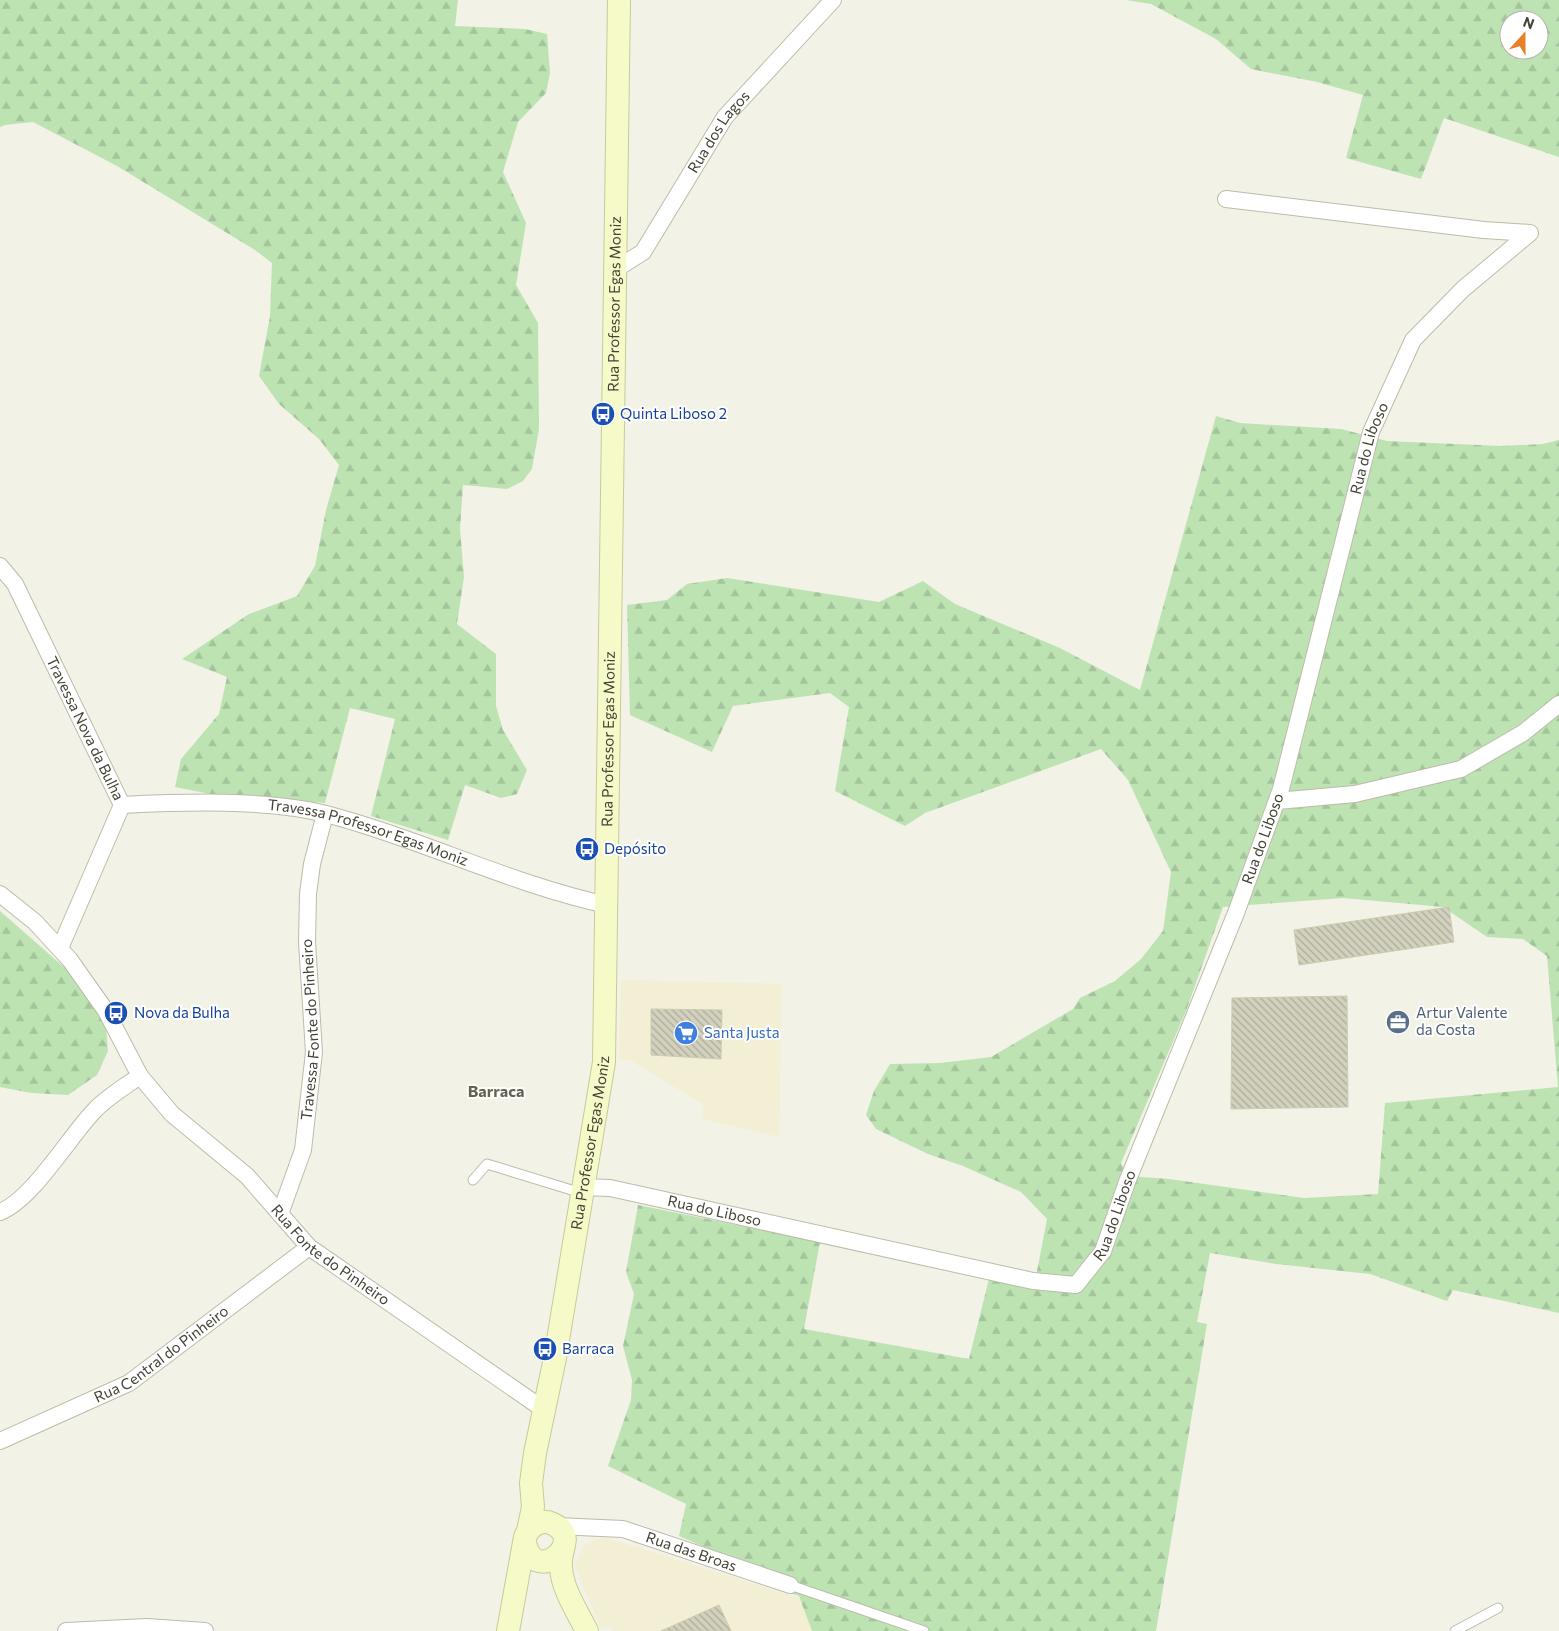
<svg xmlns="http://www.w3.org/2000/svg" width="1559" height="1631" font-family="Commissioner,sans-serif">
<style>
.commercial{fill:#f2efd4}
.forest{fill:url(#forest-firs);fill-rule:evenodd}
.building{fill:url(#building-back-hatch);stroke:#cdcbb1}
.lines{fill:none;stroke-linecap:round;stroke-linejoin:round}
.service-casing{stroke:#bcbcaa;stroke-width:11}
.minor-casing{stroke:#bcbcaa;stroke-width:18}
.secondary-casing{stroke:#c8cb98;stroke-width:24}
.service{stroke:#fff;stroke-width:9}
.minor{stroke:#fff;stroke-width:16}
.secondary{stroke:#f6fac9;stroke-width:22}
.labels{text-anchor:middle;stroke-width:4;stroke-linejoin:round;paint-order:stroke}
.street-label{font-size:15px;fill:#444336;stroke:#fff}
.transit-label{font-size:15px;fill:#164399;stroke:#fff;text-anchor:start}
.service-label{font-size:15px;fill:#4e5e75;stroke:#fff;text-anchor:start}
.shop-label{font-size:15px;fill:#366cbe;stroke:#fff;text-anchor:start}
.neighbourhood-label{font-size:16px;font-weight:bold;fill:#66644f;stroke:#fff}
</style>
<defs>
<pattern id="forest-firs" width="22" height="20" patternUnits="userSpaceOnUse" patternTransform="scale(1.25)"><rect width="22" height="20" fill="#bee3b3"/><path d="M5 1l3.5 6h-7zM16 11l3.5 6h-7z" fill="#a4c49b"/></pattern>
<pattern id="building-back-hatch" width="6" height="6" patternUnits="userSpaceOnUse" patternTransform="scale(1.25)"><rect width="6" height="6" fill="#d2d1bd"/><path d="M-1 5l2 2M0 0l6 6M5-1l2 2" fill="none" stroke="#acab9a"/></pattern>
</defs>
<rect width="100%" height="100%" fill="#f2f2e7"/>
<path class="commercial" d="M 621,980 L 782,984 L 779,1137 L 702,1119 L 704,1105 L 630,1060 L 619,1059 Z
M 604,1537 L 799,1598 L 814,1631 L 613,1631 L 610,1626 L 601,1629 L 575,1566 L 583,1547 L 592,1541 Z"/>
<path class="forest" d="M 0,0 L 458,0 L 455,26 L 525,29 L 547,34 L 550,73 L 546,93 L 518,122 L 503,172 L 526,223 L 516,285 L 538,323 L 539,429 L 532,469 L 523,481 L 507,489 L 463,485 L 460,529 L 464,577 L 457,624 L 496,654 L 496,706 L 503,730 L 527,770 L 517,794 L 501,798 L 465,785 L 448,840 L 371,816 L 395,719 L 350,708 L 325,803 L 210,794 L 175,787 L 181,759 L 219,714 L 227,677 L 182,659 L 249,614 L 297,596 L 315,566 L 326,510 L 339,465 L 319,439 L 279,404 L 259,376 L 270,316 L 272,263 L 255,250 L 117,166 L 33,122 L 5,125 L 0,127 Z
M 1126,0 L 1559,0 L 1559,157 L 1444,118 L 1421,179 L 1346,158 L 1363,95 L 1317,82 L 1251,69 L 1216,39 L 1151,4 ZM 1509,20 L 1539,20 L 1539,50 L 1509,50 Z
M 1216,416 L 1240,423 L 1341,429 L 1387,441 L 1501,446 L 1543,444 L 1559,440 L 1559,1313 L 1453,1290 L 1447,1301 L 1370,1274 L 1276,1264 L 1210,1253 L 1197,1322 L 1207,1324 L 1156,1631 L 812,1631 L 799,1596 L 742,1577 L 730,1558 L 679,1536 L 686,1504 L 608,1466 L 631,1400 L 632,1380 L 623,1346 L 634,1294 L 626,1272 L 638,1205 L 820,1242 L 804,1329 L 969,1359 L 990,1275 L 1034,1287 L 1047,1219 L 1021,1192 L 963,1166 L 928,1154 L 876,1129 L 866,1115 L 874,1091 L 890,1064 L 940,1063 L 991,1057 L 1073,1009 L 1080,998 L 1115,981 L 1141,959 L 1163,931 L 1171,872 L 1128,780 L 1101,749 L 925,813 L 905,826 L 835,791 L 849,707 L 830,693 L 733,706 L 712,752 L 630,715 L 627,605 L 667,600 L 687,584 L 727,578 L 879,602 L 923,581 L 955,604 L 1060,648 L 1140,690 ZM 1343,898 L 1443,907 L 1487,937 L 1523,939 L 1547,956 L 1558,1087 L 1385,1103 L 1378,1194 L 1304,1198 L 1169,1179 L 1128,1176 L 1121,1163 L 1186,1011 L 1223,907 Z
M 0,911 L 65,968 L 87,995 L 106,1028 L 108,1051 L 97,1075 L 68,1095 L 31,1093 L 0,1087 Z"/>
<path class="building" d="M 1449,907 L 1454,942 L 1299,965 L 1294,930 Z
M 1347,996 L 1348,1107 L 1231,1109 L 1232,998 Z
M 651,1009 L 722,1010 L 721,1059 L 651,1055 Z
M 719,1605 L 731,1631 L 661,1631 Z"/>
<g class="lines">
<g class="service-casing">
<path id="service" d="M 473,1180 L 487,1164 L 575,1191 L 583,1188
M 790,1585 L 924,1631
M 1455,1631 L 1498,1608"/>
</g>
<g class="minor-casing">
<g id="minor">
<path id="s1" d="M 616,269 L 643,252 L 725,117 L 833,0"/>
<path id="s2" d="M 0,566 L 15,584 L 122,805 L 60,948"/>
<path d="M 1277,801 L 1355,794 L 1461,769 L 1523,733 L 1559,704"/>
<path id="s3" d="M 122,805 C 183,802 267,799 326,814 C 421,839 511,884 607,905"/>
<path id="s4" d="M 0,894 L 35,922 L 70,960 L 106,1011 L 140,1076 L 172,1114 L 247,1176 L 309,1247 L 543,1409"/>
<path id="s5" d="M 583,1187 L 610,1188 L 1033,1281 L 1076,1285 L 1103,1251 L 1127,1182 L 1236,913 L 1281,789 L 1371,432 L 1413,340 L 1463,289 L 1530,233 L 1484,230 L 1226,199"/>
<path d="M 0,1212 C 32,1200 69,1137 94,1111 C 107,1097 124,1087 140,1076"/>
<path id="s6" d="M 280,1214 L 303,1150 L 314,1052 L 307,942 L 308,894 L 312,864 L 325,814"/>
<path id="s7" d="M 0,1441 L 129,1383 L 309,1247"/>
<path id="s8" d="M 557,1526 L 623,1529 L 790,1585"/>
<path d="M 66,1631 L 147,1627 L 205,1631"/>
</g>
</g>
<g class="secondary-casing">
<g id="secondary">
<path id="s9" d="M 528,1531 L 533,1507 L 531,1483 L 535,1453 L 555,1358 L 604,1062 L 619,0"/>
<path d="M 563,1550 C 554,1578 575,1607 587,1631"/>
<path d="M 508,1631 L 525,1537 C 530,1526 541,1518 553,1524 C 588,1541 535,1587 525,1543"/>
</g>
</g>
<use href="#service" class="service"/>
<use href="#minor" class="minor"/>
<use href="#secondary" class="secondary"/>
</g>
<defs>
<g id="bus-disc" transform="scale(1.25)"><circle r="9.5" fill="#1a4fb4" stroke="#fff"/><path d="M-5-6H5V4H4V6H2V4H-2V6H-4V4H-5ZM-3.5-4V0h7V-4ZM-3.5 1.2v1.5H-2V1.2ZM2 1.2v1.5H3.5V1.2Z" fill="#fff"/></g>
<g id="office-disc" transform="scale(1.25)"><circle r="9.5" fill="#5c6f8a" stroke="#fff"/><path d="M-6-3h4V-5.5h4V-3h4V5H-6ZM-1-4.5V-3h2v-1.5ZM-6 0V1H6V0Z" fill="#fff"/></g>
<g id="supermarket-disc" transform="scale(1.25)"><circle r="9.5" fill="#3f7fe0" stroke="#fff"/><path d="M-6-5.5h2.5l.6 2H6L4.5 2H-2.5L-4.4-4H-6ZM-1.5 3.2a1.3 1.3 0 1 0 .1 0ZM3 3.2a1.3 1.3 0 1 0 .1 0Z" fill="#fff"/></g>
</defs>
<g fill-rule="evenodd">
<use href="#bus-disc" x="603" y="414"/>
<use href="#bus-disc" x="587" y="849"/>
<use href="#bus-disc" x="116" y="1013"/>
<use href="#office-disc" x="1398" y="1022"/>
<use href="#supermarket-disc" x="686" y="1033"/>
<use href="#bus-disc" x="545" y="1349"/>
</g>
<g class="labels">
<g class="street-label">
<text dy="5" stroke="none"><textPath href="#s1" startOffset="174">Rua dos Lagos</textPath></text>
<text dy="5" stroke="none"><textPath href="#s9" startOffset="1234">Rua Professor Egas Moniz</textPath></text>
<text dy="5" stroke="none"><textPath href="#s5" startOffset="1394">Rua do Liboso</textPath></text>
<text dy="5" stroke="none"><textPath href="#s2" startOffset="184">Travessa Nova da Bulha</textPath></text>
<text dy="5" stroke="none"><textPath href="#s9" startOffset="799">Rua Professor Egas Moniz</textPath></text>
<text dy="5" stroke="none"><textPath href="#s3" startOffset="250">Travessa Professor Egas Moniz</textPath></text>
<text dy="5" stroke="none"><textPath href="#s5" startOffset="989">Rua do Liboso</textPath></text>
<text dy="5" stroke="none"><textPath href="#s6" startOffset="189">Travessa Fonte do Pinheiro</textPath></text>
<text dy="5" stroke="none"><textPath href="#s9" startOffset="394">Rua Professor Egas Moniz</textPath></text>
<text dy="5" stroke="none"><textPath href="#s5" startOffset="134">Rua do Liboso</textPath></text>
<text dy="5" stroke="none"><textPath href="#s5" startOffset="584">Rua do Liboso</textPath></text>
<text dy="5" stroke="none"><textPath href="#s4" startOffset="495">Rua Fonte do Pinheiro</textPath></text>
<text dy="5" stroke="none"><textPath href="#s7" startOffset="184">Rua Central do Pinheiro</textPath></text>
<text dy="5" stroke="none"><textPath href="#s8" startOffset="138">Rua das Broas</textPath></text>
</g>
<g class="transit-label">
<text x="620" y="419">Quinta Liboso 2</text>
<text x="604" y="854">Depósito</text>
<text x="134" y="1018">Nova da Bulha</text>
<text x="562" y="1354">Barraca</text>
</g>
<g class="service-label">
<text x="1416" y="1018">Artur Valente<tspan x="1416" dy="17">da Costa</tspan></text>
</g>
<g class="shop-label">
<text x="704" y="1038">Santa Justa</text>
</g>
<g class="neighbourhood-label">
<text x="496" y="1097">Barraca</text>
</g>
</g>
<g transform="translate(1524 35) rotate(21)"><circle r="24" fill="#ffffff" stroke="#b4b4af"/>
<path d="M0-4L9 19L0 12L-9 19Z" fill="#e78129"/>
<text y="-8" font-size="14" font-weight="bold" text-anchor="middle" fill="#444336">N</text>
</g>
</svg>
